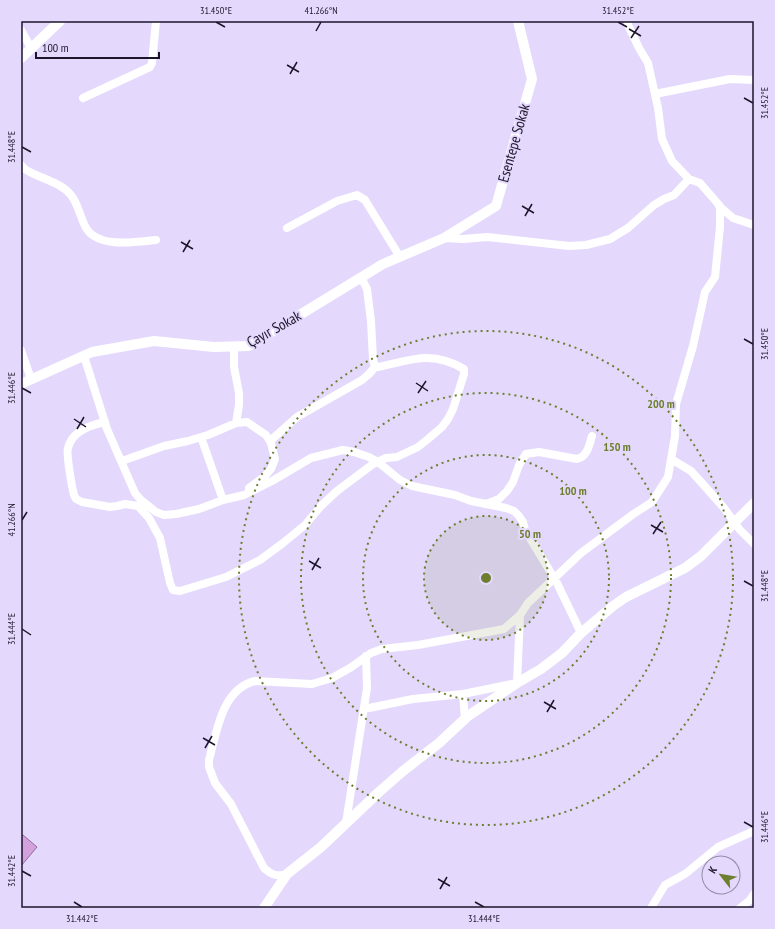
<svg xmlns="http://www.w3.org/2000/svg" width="775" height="929" font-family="'PT Sans Narrow',sans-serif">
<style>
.building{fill:#d3a1de;stroke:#926c9a}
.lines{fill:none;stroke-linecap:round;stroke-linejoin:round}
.minor{stroke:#fff;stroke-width:8}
.tertiary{stroke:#fff;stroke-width:10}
.ticks{fill:none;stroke:#1d152a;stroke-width:1.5}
.ring{fill:none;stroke:#6d7e2e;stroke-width:2;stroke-dasharray:2 4}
.labels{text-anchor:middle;stroke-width:4;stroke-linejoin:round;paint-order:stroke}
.street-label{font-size:15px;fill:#1d152a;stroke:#e4d9fc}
.centre{fill:#6d7e2e;stroke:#e4d9fc;stroke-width:2}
.ring-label{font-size:12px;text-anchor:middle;font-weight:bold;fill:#6d7e2e;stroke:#e4d9fc;stroke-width:4;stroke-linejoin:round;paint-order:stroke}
.neatline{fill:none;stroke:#1d152a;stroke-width:1.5}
.ticks-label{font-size:10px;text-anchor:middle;fill:#1d152a}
</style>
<rect width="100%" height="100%" fill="#e4d9fc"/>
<path class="building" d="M 23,835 L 37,847 L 21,866 L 21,837 Z"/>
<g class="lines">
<path class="minor" d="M 628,21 L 628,25 L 639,48 L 648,63 L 658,108 L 662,139 L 672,161 L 689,179
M 21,30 L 31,48
M 655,94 L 730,79 L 754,80
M 83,98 L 150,67 L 152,63 L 156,21
M 21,165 C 23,167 25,170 28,171 C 42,179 60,182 71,195 C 78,204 80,216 85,226 C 96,249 135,242 156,240
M 719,206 L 733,218 L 754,225
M 287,228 L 337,201 L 357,195 L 365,200 L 400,257
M 361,277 L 367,289 L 371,321 L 373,359 L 374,364 L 376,366
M 234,348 L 234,367 L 239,393 L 239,405 L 236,423
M 21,350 L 31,379
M 84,356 L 107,429 L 135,493 L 140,499 L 156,512 L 164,515 L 176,514 L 199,509 L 223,500 L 244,495 L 272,481 L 311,458 L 343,450 L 354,452 L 369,457 L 378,462 L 400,480 L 412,486 L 455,495 L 471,501 L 506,508 L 514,511 L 519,516 L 523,522 L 525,530 L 557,583 L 581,633
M 105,422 C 90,425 72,431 68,448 C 66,454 72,487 74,495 L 76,499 L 82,502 L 110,507 L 117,506 L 125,504 L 138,506 L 149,518 L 160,538 L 170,583 L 173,590 L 180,591 L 226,577 L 260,560 L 283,543 L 305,525 L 321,506 L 337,491 L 373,464 L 386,458 L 397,457 L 418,447 L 428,439 L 442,427 L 448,419 L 453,409 L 464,374 L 464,369 C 431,350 411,360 378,367 L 376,366
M 201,437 L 223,500
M 270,441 L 297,417 L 362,380 L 369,374 L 376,366
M 671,459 L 691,471 L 701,482 L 724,508 L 740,530 L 754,544
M 122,461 L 164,446 L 188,441 L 208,435 L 236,423 L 247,422 L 266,435 L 271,443 L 275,459 L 271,469 L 265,476 L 249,488
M 486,504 L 499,499 L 507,491 L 513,482 L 519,465 L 526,454 L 539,452 L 577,459 C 588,456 589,445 592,436
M 463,694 L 465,719
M 364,709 L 413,699 L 463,694 L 517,683 L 520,615
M 346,823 L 367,688 L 366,656
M 287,874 C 277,877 272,875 264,868 L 231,804 L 215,783 L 209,767 L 209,760 C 217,731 222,689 255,681 L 312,684 L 332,678 L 350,668 L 371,653 L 382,649 L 418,645 L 504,629 L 520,615 L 528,603 L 581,553 L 632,515 L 652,502 L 668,477 L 675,436 L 676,404 L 693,346 L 705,292 L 715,277 L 720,227 L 720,206 L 700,183 L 689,179 L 674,195 L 664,199 L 654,205 L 628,228 L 610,239 L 586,245 L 569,246 L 487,237 L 463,239 L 444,238
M 651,908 L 665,885 L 685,874 L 718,847 L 754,831
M 740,908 L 750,900 L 754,894"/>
<path class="tertiary" d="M 21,58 L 60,21
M 21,384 L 92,352 L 154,341 L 214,347 L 249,346 L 383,264 L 444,238 L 496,206 L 532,79 L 518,21
M 264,908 L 287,874 L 321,847 L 379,792 L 403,771 L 439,743 L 468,716 L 517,683 L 541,669 L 562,653 L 581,633 L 613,606 L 626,597 L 685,568 L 701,556 L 754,503"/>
</g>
<path class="ticks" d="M 216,22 L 225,27M 618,22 L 627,27M 629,29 L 641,36M 316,31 L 321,22M 631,38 L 639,26M 287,65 L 299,72M 290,74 L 297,62M 744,98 L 753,103M 22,147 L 31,152M 522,206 L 534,213M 525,216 L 532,204M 181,242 L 193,249M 183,252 L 190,240M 744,339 L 753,344M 416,383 L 428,391M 22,388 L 31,393M 418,393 L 426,381M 74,419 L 86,427M 77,429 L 84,417M 22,520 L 27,512M 651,525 L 663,532M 653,534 L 661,522M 309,561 L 321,568M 312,570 L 319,558M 744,581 L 753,586M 22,629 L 31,635M 544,702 L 556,709M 547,712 L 554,700M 203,738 L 215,745M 205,748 L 212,736M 744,822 L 753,827M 22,871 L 31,876M 438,879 L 450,886M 440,889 L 447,877M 74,902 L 82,907M 475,902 L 484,907"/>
<circle cx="486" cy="578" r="62" fill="#6d7e2e" fill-opacity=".12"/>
<g class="ring">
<circle cx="486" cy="578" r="62"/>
<circle cx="486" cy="578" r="123"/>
<circle cx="486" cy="578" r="185"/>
<circle cx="486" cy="578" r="247"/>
</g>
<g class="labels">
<g class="street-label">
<text transform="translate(514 143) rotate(-74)" y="5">Esentepe Sokak</text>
<text transform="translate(274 329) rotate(-29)" y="5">Çayır Sokak</text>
</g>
</g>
<circle cx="486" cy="578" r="6" class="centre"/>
<g class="ring-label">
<text x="661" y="408">200 m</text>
<text x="617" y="451">150 m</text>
<text x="573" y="495">100 m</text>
<text x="530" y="538">50 m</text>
</g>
<rect width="775" height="929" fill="none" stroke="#e4d9fc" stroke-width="44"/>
<g transform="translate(721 875) rotate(301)"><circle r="19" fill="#e4d9fc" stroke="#948ba8"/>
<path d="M0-3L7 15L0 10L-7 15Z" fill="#6d7e2e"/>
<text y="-6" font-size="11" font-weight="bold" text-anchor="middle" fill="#1d152a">K</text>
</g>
<path d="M36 52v6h123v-6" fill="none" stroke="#1d152a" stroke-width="2"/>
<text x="42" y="52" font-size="12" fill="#1d152a" stroke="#e4d9fc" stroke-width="3" paint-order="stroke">100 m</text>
<rect x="22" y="22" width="731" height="885" class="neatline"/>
<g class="ticks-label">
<text x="216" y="14">31.450°E</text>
<text x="321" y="14">41.266°N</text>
<text x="618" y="14">31.452°E</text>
<text transform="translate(764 103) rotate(-90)" y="4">31.452°E</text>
<text transform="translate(11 147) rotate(-90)" y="4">31.448°E</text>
<text transform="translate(764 344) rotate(-90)" y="4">31.450°E</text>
<text transform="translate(11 388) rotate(-90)" y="4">31.446°E</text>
<text transform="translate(11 520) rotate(-90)" y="4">41.266°N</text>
<text transform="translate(764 586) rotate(-90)" y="4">31.448°E</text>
<text transform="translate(11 629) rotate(-90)" y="4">31.444°E</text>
<text transform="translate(764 827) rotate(-90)" y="4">31.446°E</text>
<text transform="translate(11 871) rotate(-90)" y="4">31.442°E</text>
<text x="82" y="922">31.442°E</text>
<text x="484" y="922">31.444°E</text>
</g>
</svg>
